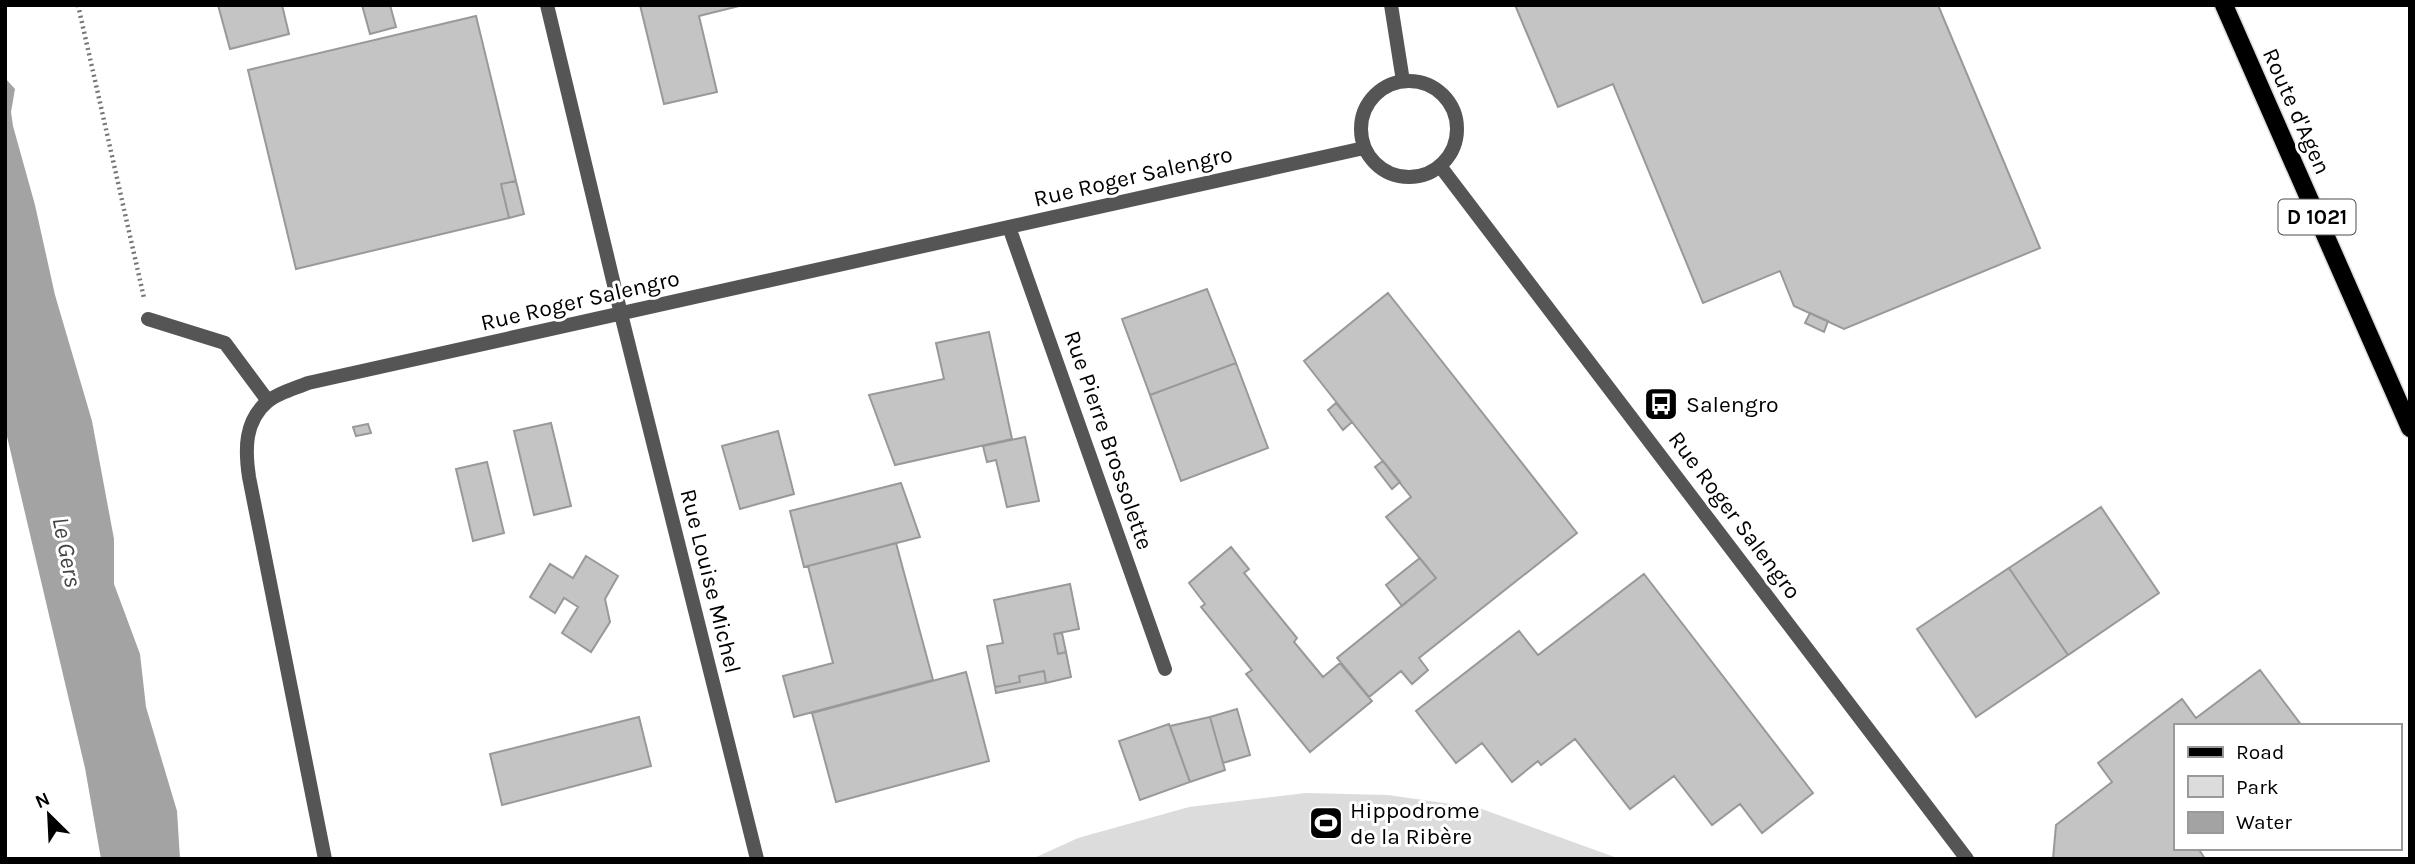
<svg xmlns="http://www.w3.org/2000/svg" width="2415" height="864" font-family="Karla,sans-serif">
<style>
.green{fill:#dcdcdc}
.water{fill:#a3a3a3}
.building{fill:#c4c4c4;stroke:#999;stroke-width:2}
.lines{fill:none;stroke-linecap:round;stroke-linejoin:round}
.primary-casing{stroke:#dbdbdb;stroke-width:21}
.path{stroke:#777;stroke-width:4.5;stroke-dasharray:2 3.5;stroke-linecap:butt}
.lane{stroke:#555;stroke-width:14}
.street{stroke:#555;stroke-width:14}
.primary{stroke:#000;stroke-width:18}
.labels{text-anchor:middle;stroke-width:6;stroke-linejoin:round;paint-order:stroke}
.shield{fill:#fff;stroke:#4c4c4c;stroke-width:2}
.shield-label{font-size:21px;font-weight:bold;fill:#000}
.street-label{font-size:23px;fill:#000;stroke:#fff}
.poi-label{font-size:23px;fill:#000;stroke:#fff;text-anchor:start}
.water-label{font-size:24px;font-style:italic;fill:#444;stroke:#fff}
</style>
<rect width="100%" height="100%" fill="#fff"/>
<path class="green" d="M 1306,793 L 1388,795 L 1479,808 L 1620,859 L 1032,859 L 1078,838 L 1189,807 Z"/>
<path class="water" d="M 5,78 L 15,89 L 11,112 L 13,126 L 35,205 L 55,295 L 92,421 L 114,539 L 114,584 L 140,654 L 146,707 L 177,811 L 180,859 L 101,859 L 85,768 L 5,428 Z"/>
<path class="building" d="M 218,5 L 282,5 L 289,34 L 230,49 Z
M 362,5 L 390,5 L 396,27 L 370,34 Z
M 640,5 L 743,5 L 699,16 L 717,92 L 664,104 Z
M 1515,5 L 1938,5 L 2040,248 L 1844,329 L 1794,306 L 1780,271 L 1703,303 L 1613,84 L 1558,107 Z
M 476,16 L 516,181 L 501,184 L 509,218 L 296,269 L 248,70 Z
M 516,181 L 524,214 L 509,218 L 501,184 Z
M 1207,289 L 1236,363 L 1150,395 L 1122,319 Z
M 1388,293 L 1577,533 L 1419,658 L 1428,670 L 1412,684 L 1401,671 L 1369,697 L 1337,658 L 1436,578 L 1386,517 L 1411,497 L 1304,361 Z
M 1810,313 L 1828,321 L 1824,332 L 1805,323 Z
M 989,332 L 1012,439 L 895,465 L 869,395 L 944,379 L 936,343 Z
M 1236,363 L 1268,448 L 1181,481 L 1150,395 Z
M 1336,403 L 1352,422 L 1343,430 L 1328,410 Z
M 551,423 L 571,506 L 534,515 L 514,431 Z
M 368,424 L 371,433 L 356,436 L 353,427 Z
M 778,431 L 794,494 L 740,509 L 722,446 Z
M 1025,437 L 1039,501 L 1007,507 L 996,460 L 987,462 L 983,446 Z
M 1383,461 L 1400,482 L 1392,489 L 1375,467 Z
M 487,462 L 504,533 L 473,541 L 456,469 Z
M 901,483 L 920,537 L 804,567 L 790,511 Z
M 2101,507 L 2159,593 L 2068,655 L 2009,568 Z
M 896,543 L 933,680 L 794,717 L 783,676 L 833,663 L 808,566 Z
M 1231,547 L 1249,569 L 1244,573 L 1297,638 L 1294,642 L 1323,677 L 1340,663 L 1372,701 L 1310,752 L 1246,674 L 1252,670 L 1201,607 L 1205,604 L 1189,583 Z
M 586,556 L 618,576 L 605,599 L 610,622 L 591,652 L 562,633 L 578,607 L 564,598 L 555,613 L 530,597 L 550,564 L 573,578 Z
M 1420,558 L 1436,578 L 1402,606 L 1386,585 Z
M 2009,568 L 2068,655 L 1976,717 L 1917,629 Z
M 1644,574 L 1813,793 L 1762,833 L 1740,804 L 1712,825 L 1674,776 L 1630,809 L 1575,739 L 1541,765 L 1538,761 L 1512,782 L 1482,743 L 1456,763 L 1416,711 L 1519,631 L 1538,655 Z
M 1070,584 L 1079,629 L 1054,634 L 1058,654 L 1066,652 L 1071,677 L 1046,683 L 1044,671 L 1019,676 L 1020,682 L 995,687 L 987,646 L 1003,643 L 994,600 Z
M 1062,633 L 1066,652 L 1058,654 L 1054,634 Z
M 2260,670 L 2302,726 L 2175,726 L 2175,848 L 2198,848 L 2205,859 L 2053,859 L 2056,825 L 2112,782 L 2098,763 L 2182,699 L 2196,718 Z
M 1044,671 L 1046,683 L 996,693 L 995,687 L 1020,682 L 1019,676 Z
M 966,672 L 989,761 L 836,802 L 812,713 Z
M 1237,709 L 1250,755 L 1223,763 L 1210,717 Z
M 639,717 L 651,766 L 502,805 L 490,754 Z
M 1210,717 L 1225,770 L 1190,782 L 1170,726 Z
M 1169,724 L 1190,782 L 1140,800 L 1119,741 Z"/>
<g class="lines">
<g class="primary-casing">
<path id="primary" d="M 2224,5 L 2410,428"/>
</g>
<path class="path" d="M 78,5 L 144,298"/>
<path class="lane" d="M 148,319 L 225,343 L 268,401"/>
<path class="street" d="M 547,5 L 621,314 L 757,859
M 1391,5 L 1403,81
M1361 129a48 48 0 1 1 96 0a48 48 0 1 1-96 0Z
M 1440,166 L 1967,859
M 1009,227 L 1165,669
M 325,859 L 249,477 C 245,450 244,421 268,401 C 278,393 296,388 308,383 L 1364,148"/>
<use href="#primary" class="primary"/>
</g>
<defs>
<g id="bus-square" transform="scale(1.75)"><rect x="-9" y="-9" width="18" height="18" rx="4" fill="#000" stroke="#fff"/><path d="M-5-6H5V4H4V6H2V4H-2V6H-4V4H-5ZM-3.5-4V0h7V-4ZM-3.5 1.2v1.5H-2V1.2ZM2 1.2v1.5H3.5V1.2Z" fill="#fff"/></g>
<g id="stadium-square" transform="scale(1.75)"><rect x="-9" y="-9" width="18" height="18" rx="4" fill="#000" stroke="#fff"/><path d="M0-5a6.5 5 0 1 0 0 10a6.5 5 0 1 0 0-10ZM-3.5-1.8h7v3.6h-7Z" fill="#fff"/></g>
</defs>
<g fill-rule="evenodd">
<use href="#bus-square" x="1661" y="404"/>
<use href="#stadium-square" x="1326" y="823"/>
</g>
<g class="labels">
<rect class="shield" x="2278.5" y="199.5" width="77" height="35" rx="5"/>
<g class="shield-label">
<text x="2317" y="224">D 1021</text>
</g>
<g class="street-label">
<text transform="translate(2297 111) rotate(66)" y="8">Route d'Agen</text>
<text transform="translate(1133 176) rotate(-13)" y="8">Rue Roger Salengro</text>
<text transform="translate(580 300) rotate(-13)" y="8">Rue Roger Salengro</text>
<text transform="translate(1109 440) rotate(71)" y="8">Rue Pierre Brossolette</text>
<text transform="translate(1735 515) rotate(53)" y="8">Rue Roger Salengro</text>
<text transform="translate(711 581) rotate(76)" y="8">Rue Louise Michel</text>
</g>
<g class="poi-label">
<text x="1686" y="412">Salengro</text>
<text x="1350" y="818">Hippodrome<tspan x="1350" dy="26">de la Ribère</tspan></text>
</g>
<g class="water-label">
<text transform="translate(67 552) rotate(79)" y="8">Le Gers</text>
</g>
</g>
<rect width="2415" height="864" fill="none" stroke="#000000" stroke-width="14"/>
<rect x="2174" y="724" width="228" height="126" fill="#ffffff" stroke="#999999" stroke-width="2"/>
<rect x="2188" y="747" width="35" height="10" fill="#000000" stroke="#999999" stroke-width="2"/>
<text x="2236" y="759" font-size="21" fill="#000000">Road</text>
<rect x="2188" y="776" width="35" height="21" fill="#dcdcdc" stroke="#999999" stroke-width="2"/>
<text x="2236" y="794" font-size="21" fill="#000000">Park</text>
<rect x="2188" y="812" width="35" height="21" fill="#a3a3a3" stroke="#999999" stroke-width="2"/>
<text x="2236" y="829" font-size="21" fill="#000000">Water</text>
<g transform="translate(49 815) rotate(336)" stroke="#ffffff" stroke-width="5" paint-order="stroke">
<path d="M0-5L12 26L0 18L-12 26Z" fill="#000000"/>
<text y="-10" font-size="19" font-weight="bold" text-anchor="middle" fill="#000000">N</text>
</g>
</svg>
